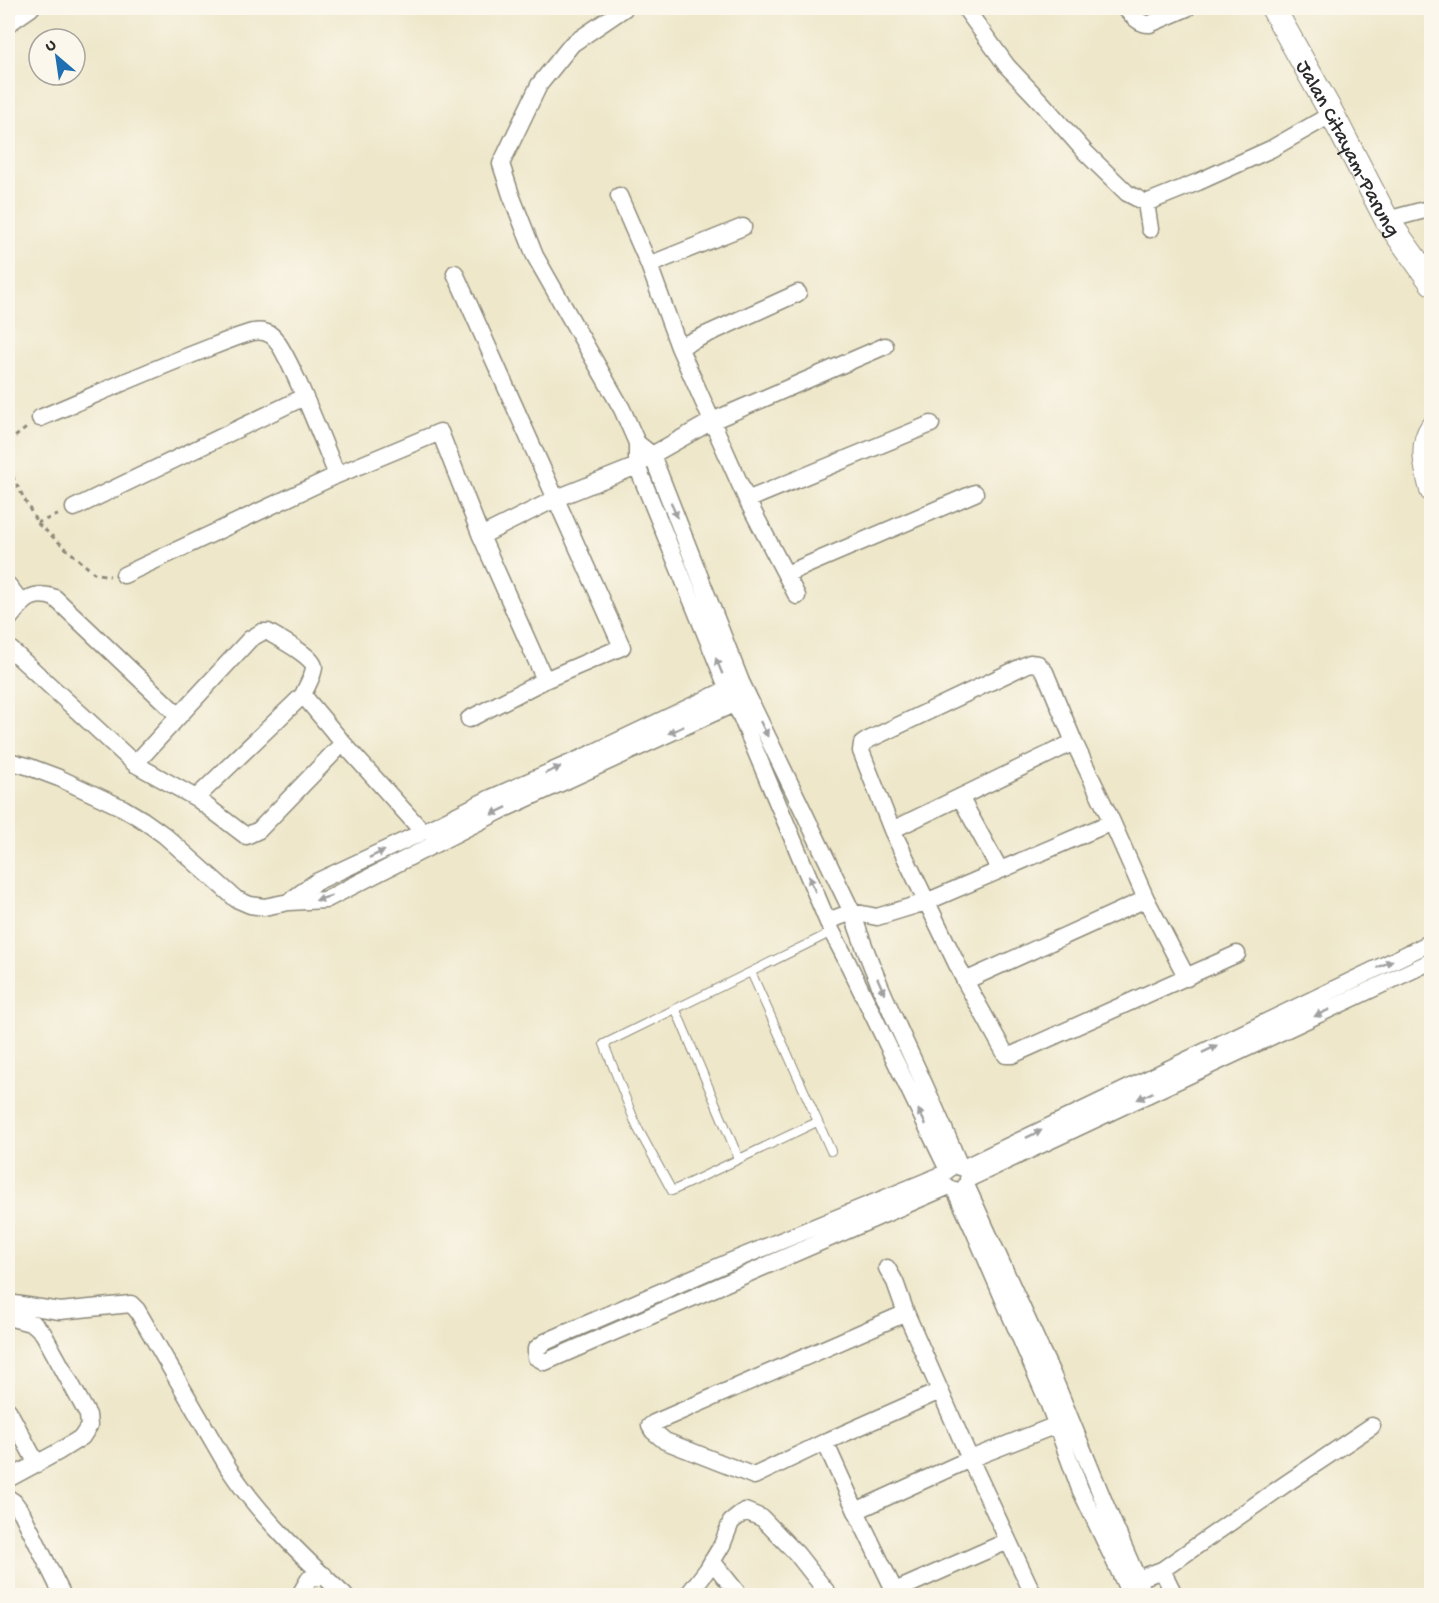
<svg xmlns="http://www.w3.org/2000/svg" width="1439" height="1603" font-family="'Gochi Hand',sans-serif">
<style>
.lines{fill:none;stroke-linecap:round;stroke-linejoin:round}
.service-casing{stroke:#8c897a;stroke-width:10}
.minor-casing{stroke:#8c897a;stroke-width:19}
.secondary-casing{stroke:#8c897a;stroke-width:26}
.path{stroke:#8c897a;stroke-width:3;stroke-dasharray:4.5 4.5;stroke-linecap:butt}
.service{stroke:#fff;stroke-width:8}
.minor{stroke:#fff;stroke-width:16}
.secondary{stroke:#fff;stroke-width:24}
.oneway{fill:#a0a0a0}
.labels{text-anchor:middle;stroke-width:4.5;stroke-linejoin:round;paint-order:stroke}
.street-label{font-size:21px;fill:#2b2b2b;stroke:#fbf7ec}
</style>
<rect width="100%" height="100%" fill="#fbf7ec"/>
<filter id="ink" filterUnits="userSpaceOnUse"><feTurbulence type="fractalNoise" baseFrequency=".0167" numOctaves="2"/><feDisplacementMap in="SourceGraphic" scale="12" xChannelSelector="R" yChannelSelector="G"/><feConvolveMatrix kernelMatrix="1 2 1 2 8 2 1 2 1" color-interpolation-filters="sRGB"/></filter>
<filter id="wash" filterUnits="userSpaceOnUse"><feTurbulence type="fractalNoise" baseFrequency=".008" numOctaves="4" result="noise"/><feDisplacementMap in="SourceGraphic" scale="24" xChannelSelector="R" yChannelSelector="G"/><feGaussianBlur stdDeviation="1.35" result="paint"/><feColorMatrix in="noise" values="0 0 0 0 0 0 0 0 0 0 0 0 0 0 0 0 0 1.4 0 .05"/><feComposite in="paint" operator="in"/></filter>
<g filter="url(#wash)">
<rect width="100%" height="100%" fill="#eee7ca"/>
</g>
<g filter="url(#ink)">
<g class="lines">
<g class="service-casing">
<path id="service" d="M 751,972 L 831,1151
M 676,1010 L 739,1159
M 817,1122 L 672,1191 L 637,1127 L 604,1044 L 832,932"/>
</g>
<g class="minor-casing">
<path id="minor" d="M 625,8 L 572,44 L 539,85 L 501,164 L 511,195 L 535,256 L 622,409 L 637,443
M 965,8 L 1007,66 L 1042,103 L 1086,153 L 1127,193 L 1146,203 L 1198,182 L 1271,149 L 1332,114
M 1125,8 C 1132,15 1139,25 1150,24 L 1187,8
M 8,24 L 31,8
M 619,196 L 649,265
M 1146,203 L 1150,229
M 1387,220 L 1432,208
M 743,227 L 649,265 L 679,347 L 747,500 L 797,596
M 455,273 L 622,647 L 545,680 L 469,719
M 679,347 L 798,293
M 40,418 C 90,397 139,375 188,356 C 210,348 231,338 253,332 C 259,331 265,331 271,335 C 286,344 327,452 337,475
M 747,500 L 931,424
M 74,508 L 304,397
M 481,536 L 557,498 L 637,466 L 652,455 L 712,421 L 885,346
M 786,574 L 975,493
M 124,575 L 337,475 L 440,432 L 481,536 L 545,680
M 8,585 L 22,603
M 8,620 C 22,603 30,589 55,598 L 179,716 L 135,764
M 8,647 L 135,764 L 196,798 L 246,836 L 259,830 L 343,743 L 423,832
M 179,716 L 250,639 L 262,632 L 268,632 C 278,638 314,657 314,667 C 314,675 306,687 303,695 L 343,743
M 8,761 L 27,766 L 59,778 L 123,808 L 143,820 L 164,835 L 236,899 L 250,905 L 264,907 L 289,902 L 325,900 L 504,809 L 742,700
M 960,797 L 1000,870
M 196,798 L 303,695
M 892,830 L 1074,742
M 1146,899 L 1187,978
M 290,901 L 316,882 L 423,832 L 491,798 L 582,758 L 736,685
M 828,921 L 852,912 L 877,917 L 926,902 L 1112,822 L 1146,899 L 965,981 L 1006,1055 L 1012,1055 L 1237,954
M 965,981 L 892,830 L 861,751 L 862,744 L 868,740 L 1030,663 L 1038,664 L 1045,672 L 1074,742 L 1112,822
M 963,1168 L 1432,942
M 948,1170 L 845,957 L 832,932 L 740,714 L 734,704 L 637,466 L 637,443 L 652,455 L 741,682 L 852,912 C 881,1000 926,1081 960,1167
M 944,1174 L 727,1263 L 545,1342 L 536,1349 L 536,1357 L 545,1362 L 947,1187
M 968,1179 L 1432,961
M 966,1185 L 1052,1374 L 1105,1504 L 1145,1596
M 955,1190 L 975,1233 L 1048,1402 L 1080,1489 L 1131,1596
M 887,1268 L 895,1282 L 906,1313 L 970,1459 L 1034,1596
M 8,1303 L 60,1311 L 131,1304 L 137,1310 L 229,1469 C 261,1517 303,1557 345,1596
M 906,1313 L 654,1423 L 650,1426 L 653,1431 L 665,1441 L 754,1476 L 825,1442 L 940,1391
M 8,1317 L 34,1324 L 43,1333 L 88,1415 L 89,1426 L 82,1437 L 58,1452 L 8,1479
M 8,1410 L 37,1464
M 825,1442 L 856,1511 L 897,1596
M 8,1498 L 14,1502 L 22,1513 L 63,1596
M 856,1511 L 970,1459 L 1064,1422
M 712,1561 L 740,1596
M 1162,1570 L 1175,1596
M 1138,1579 L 1162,1570 L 1284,1485 L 1372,1426
M 895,1591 L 1008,1541
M 299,1596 L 309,1579 L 324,1575
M 687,1596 L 707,1570 L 722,1545 L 731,1522 L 745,1511 L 762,1518 L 797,1554 L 830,1596"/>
</g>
<g class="secondary-casing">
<g id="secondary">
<path id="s1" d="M 1273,8 L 1332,114 L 1387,220 L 1432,283"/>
<path d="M 1432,428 C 1420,446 1427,470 1432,490"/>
</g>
</g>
<path class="path" d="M 8,442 L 29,426
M 8,468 L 37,523 L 94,573 L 110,576
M 37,523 L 60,514"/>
<use href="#service" class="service"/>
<use href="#minor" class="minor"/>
<use href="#secondary" class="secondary"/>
</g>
<defs><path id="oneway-solid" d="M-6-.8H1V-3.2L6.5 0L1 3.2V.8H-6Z" transform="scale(1.5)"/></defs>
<g class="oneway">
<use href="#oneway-solid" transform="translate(674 510) rotate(69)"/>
<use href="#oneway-solid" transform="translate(719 666) rotate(-113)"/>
<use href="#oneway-solid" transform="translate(764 729) rotate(64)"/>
<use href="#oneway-solid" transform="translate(676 730) rotate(155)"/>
<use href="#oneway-solid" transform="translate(553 770) rotate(-23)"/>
<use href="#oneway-solid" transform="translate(499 811) rotate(154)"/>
<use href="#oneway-solid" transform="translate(377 854) rotate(-25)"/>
<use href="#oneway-solid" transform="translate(812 884) rotate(-113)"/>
<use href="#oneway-solid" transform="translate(324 898) rotate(164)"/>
<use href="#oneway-solid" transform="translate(1385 964) rotate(-26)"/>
<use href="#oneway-solid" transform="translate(881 986) rotate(66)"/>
<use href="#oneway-solid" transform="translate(1322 1013) rotate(155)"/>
<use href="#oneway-solid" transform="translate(1210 1049) rotate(-26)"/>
<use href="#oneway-solid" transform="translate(1145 1096) rotate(155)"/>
<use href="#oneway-solid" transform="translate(922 1117) rotate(-116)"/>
<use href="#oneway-solid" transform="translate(1034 1134) rotate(-26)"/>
</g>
</g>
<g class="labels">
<g class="street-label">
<text dy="7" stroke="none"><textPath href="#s1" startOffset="159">Jalan Citayam-Parung</textPath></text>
</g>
</g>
<rect width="1439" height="1603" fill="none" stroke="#fbf7ec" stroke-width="30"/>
<g transform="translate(57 57) rotate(331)"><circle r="28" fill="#fbf7ec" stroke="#a8a59f" stroke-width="1.5"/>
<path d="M0-4.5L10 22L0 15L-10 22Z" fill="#1f6fb2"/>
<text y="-9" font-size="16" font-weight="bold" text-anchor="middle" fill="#2b2b2b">U</text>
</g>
</svg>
